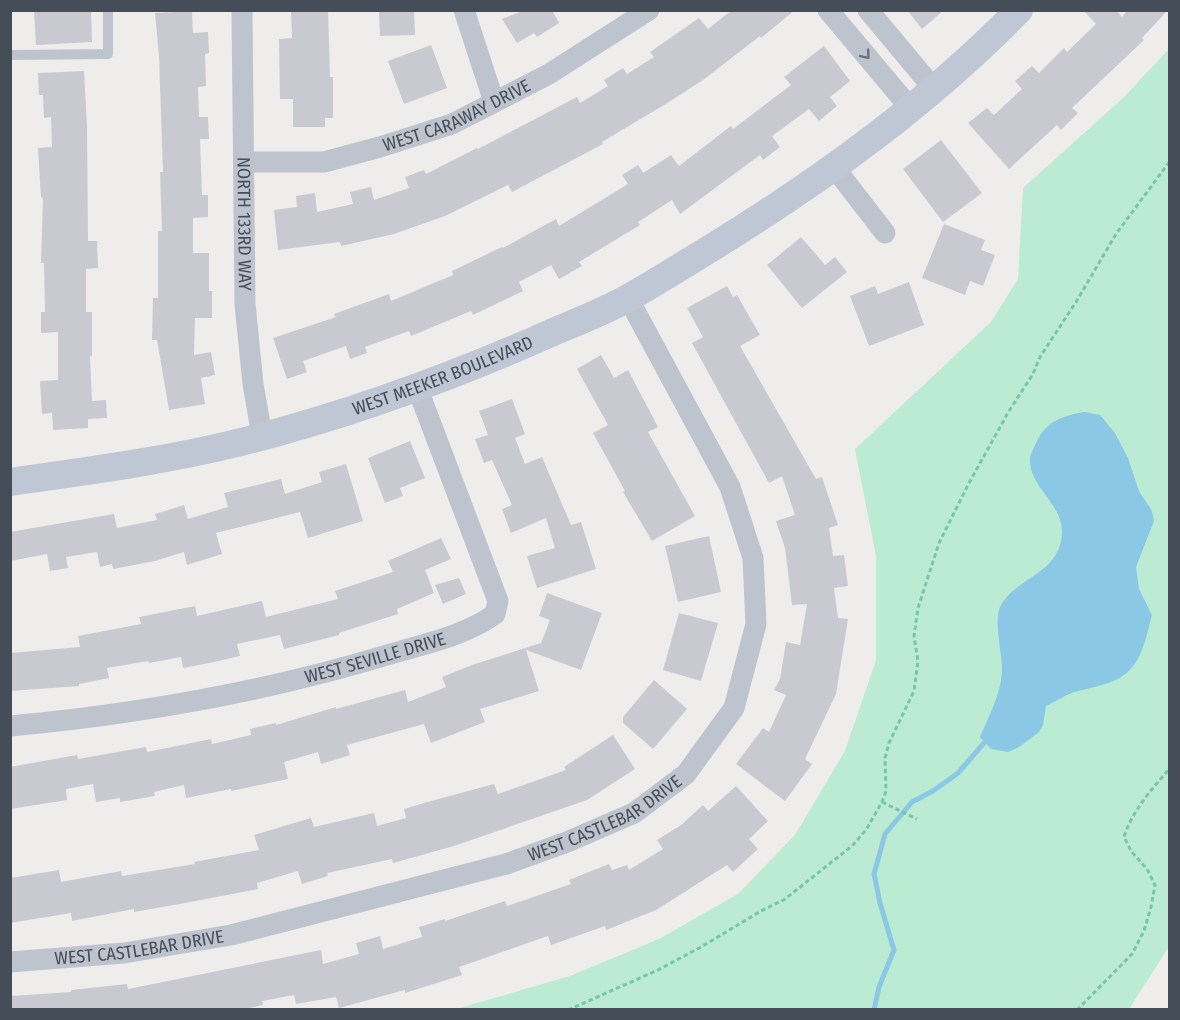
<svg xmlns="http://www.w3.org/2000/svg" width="1180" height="1020" font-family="'Fira Sans Condensed',sans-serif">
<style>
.green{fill:#bbebd3}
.water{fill:#8ac8e6}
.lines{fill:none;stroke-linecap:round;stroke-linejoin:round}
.stream{stroke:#8ac8e6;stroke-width:5}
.building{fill:#c9cad1}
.path{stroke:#76c7a8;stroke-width:3;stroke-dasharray:4.5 3;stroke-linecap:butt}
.lane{stroke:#bdc4ce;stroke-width:10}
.street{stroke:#bdc4ce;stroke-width:21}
.secondary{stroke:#bfc7d4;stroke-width:28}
.oneway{stroke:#69717b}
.labels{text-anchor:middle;stroke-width:5;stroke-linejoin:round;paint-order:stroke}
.street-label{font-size:18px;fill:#454d58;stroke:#fff}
</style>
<rect width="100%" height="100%" fill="#efecec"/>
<path class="green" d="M 1169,49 L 1170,945 L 1129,1009 L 453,1010 L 570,976 L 659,939 L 738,894 L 795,835 L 845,751 L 876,660 L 876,556 L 855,449 L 991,322 L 1018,279 L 1023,188 L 1123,98 Z"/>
<path class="water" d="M 1085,412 L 1100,415 L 1115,433 L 1128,458 L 1139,491 L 1152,511 L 1154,521 L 1136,567 L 1139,589 L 1152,615 C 1149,625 1147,637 1143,647 C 1130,685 1104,683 1072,693 C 1063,696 1055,702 1046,706 L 1043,725 L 1039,732 L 1019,747 L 1008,752 L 991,749 L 980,737 C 989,716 1002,692 1002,668 C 1002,653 993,618 1001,605 C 1015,580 1051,575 1060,545 C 1071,507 1032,493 1030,462 C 1029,455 1034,448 1037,441 C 1046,421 1065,415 1085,412 Z"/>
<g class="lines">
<path class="stream" d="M 874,1010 L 879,987 L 894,950 L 880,903 L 874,874 L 885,834 L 912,802 L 933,791 L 958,773 L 984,743"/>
</g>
<path class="building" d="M 34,10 L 91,10 L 92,42 L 36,45 Z
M 379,10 L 414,10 L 415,35 L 380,36 Z
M 525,10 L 552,10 L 559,23 L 537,37 L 534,33 L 517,43 L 502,19 Z
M 732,10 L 795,10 L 761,38 L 760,36 L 703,80 L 664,105 L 602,142 L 603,144 L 512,192 L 508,185 L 445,216 L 394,234 L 341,246 L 340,242 L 278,250 L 274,210 L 297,207 L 296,196 L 315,193 L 317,212 L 353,204 L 350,192 L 371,187 L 374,200 L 409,188 L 405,177 L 424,170 L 426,174 L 477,148 L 478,149 L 577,97 L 580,103 L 608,86 L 604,80 L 623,68 L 627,74 L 654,57 L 650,52 L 699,18 L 708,29 Z
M 907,10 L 944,10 L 922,29 Z
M 1083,10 L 1116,10 L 1122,17 L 1128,10 L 1168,10 L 1142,38 L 1144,40 L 1072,108 L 1078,113 L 1061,130 L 1057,125 L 1009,169 L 968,123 L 987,108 L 994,115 L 1022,89 L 1015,81 L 1032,66 L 1039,73 L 1064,48 L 1067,52 L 1096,24 Z
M 192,11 L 193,33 L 208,32 L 209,53 L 205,54 L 206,86 L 198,87 L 199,117 L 208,117 L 209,139 L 200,139 L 202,195 L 208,195 L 208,217 L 193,218 L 193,253 L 209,253 L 209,291 L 212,291 L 212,318 L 195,318 L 194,355 L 211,352 L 215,375 L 201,378 L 205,404 L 169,410 L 157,340 L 152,340 L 153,298 L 158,298 L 158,231 L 162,231 L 160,172 L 163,172 L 159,56 L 155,13 Z
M 328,11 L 330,77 L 333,77 L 333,118 L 325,118 L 325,127 L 293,127 L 293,99 L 280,99 L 279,39 L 292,38 L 291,12 Z
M 431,45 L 447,88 L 404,104 L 388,61 Z
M 824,46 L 850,81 L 830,97 L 837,106 L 819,121 L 809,109 L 772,136 L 780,147 L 763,160 L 760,155 L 680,214 L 672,200 L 638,222 L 640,225 L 579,262 L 582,266 L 559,279 L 551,265 L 519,282 L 523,291 L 473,315 L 471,311 L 411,336 L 409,331 L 365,347 L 367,353 L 350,359 L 346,346 L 303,361 L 307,372 L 287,379 L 273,338 L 336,317 L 334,314 L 389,294 L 391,301 L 453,275 L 452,271 L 502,247 L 503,248 L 556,219 L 559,226 L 628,184 L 622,175 L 638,165 L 643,173 L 671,155 L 679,166 L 731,126 L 733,129 L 791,85 L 784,77 Z
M 84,71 L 87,126 L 88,241 L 97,241 L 98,268 L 86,269 L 86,312 L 92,312 L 92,356 L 90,356 L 92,401 L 106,400 L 107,418 L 88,419 L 88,428 L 53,430 L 52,413 L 42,414 L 40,381 L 58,380 L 58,332 L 41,333 L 41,312 L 45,312 L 44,263 L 41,263 L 43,198 L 41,197 L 38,148 L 52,147 L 51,117 L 44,118 L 43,95 L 39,95 L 38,73 Z
M 941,140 L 982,193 L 943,222 L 903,169 Z
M 944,224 L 985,240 L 981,250 L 995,255 L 983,286 L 970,281 L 965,295 L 922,278 Z
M 801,237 L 825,265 L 835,257 L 847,272 L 802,308 L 767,265 Z
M 909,282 L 924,325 L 869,346 L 850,296 L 875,286 L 878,294 Z
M 727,286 L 733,297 L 737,295 L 760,335 L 740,346 L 816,479 L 822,477 L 838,525 L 829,528 L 833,556 L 844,555 L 848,586 L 834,588 L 838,618 L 848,619 L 836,694 L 805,759 L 812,764 L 785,801 L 736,764 L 763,728 L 769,732 L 786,695 L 774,690 L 780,679 L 786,642 L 800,645 L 807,604 L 792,605 L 785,548 L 776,521 L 795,515 L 782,476 L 769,483 L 692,343 L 703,337 L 687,308 Z
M 601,355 L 614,378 L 628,370 L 658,427 L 648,432 L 695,516 L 652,541 L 623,492 L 625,491 L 593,433 L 608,425 L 577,369 Z
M 512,399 L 525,434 L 515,438 L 525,464 L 542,457 L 571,525 L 581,522 L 596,569 L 537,588 L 527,556 L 555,548 L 546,518 L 511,533 L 502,509 L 512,505 L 492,460 L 484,463 L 475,439 L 488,435 L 479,411 Z
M 410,441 L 425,478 L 400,488 L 403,496 L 385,503 L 368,458 Z
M 346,464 L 363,521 L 308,538 L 300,512 L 216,533 L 222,554 L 187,565 L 184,552 L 155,561 L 113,569 L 112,564 L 100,567 L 97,552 L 66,557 L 68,568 L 50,571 L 47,554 L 10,561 L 10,532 L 114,514 L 117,528 L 157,520 L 155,514 L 184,505 L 188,519 L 228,507 L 224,493 L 281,479 L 285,494 L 322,482 L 319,472 Z
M 709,536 L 721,592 L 678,602 L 665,546 Z
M 441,538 L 451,559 L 425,570 L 434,593 L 397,609 L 398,614 L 339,633 L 339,635 L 284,649 L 280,635 L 237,644 L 240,656 L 214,662 L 183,668 L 181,657 L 149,663 L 148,661 L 107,668 L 109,678 L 79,684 L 79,686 L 10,691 L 10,653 L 80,647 L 78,636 L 141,624 L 139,617 L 195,606 L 197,616 L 262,601 L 266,617 L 338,599 L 335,591 L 393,572 L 388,561 Z
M 459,578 L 466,594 L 443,604 L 435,585 Z
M 547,593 L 602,613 L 581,670 L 526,650 L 539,691 L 480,709 L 485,722 L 431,743 L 424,724 L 347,745 L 350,755 L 321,764 L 318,752 L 284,762 L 288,779 L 231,791 L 231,789 L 186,798 L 184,785 L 154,792 L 155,796 L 120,802 L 120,798 L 96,802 L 93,784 L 66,789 L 67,800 L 10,809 L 10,767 L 77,755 L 78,759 L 146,747 L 147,752 L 211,739 L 212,744 L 251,735 L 250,729 L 276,723 L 276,725 L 336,707 L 336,709 L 405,690 L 408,702 L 446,687 L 442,677 L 472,665 L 541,643 L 550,620 L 539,616 Z
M 679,613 L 718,623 L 701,681 L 663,670 Z
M 654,680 L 687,709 L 653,749 L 623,723 L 623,717 Z
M 613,735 L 635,769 L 587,800 L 454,846 L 393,863 L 392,859 L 327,873 L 328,876 L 302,884 L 298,871 L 257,883 L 258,889 L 185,903 L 134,912 L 134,909 L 72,921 L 71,913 L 10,923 L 10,878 L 59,870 L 61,882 L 121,871 L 122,876 L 195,864 L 194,862 L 259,850 L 254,835 L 311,818 L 314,827 L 374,813 L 377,826 L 406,818 L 404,809 L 424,803 L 494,784 L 498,794 L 566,770 L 564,767 Z
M 736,786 L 768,821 L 749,839 L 758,849 L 733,872 L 727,865 L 656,910 L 606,930 L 605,926 L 551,945 L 548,936 L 459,967 L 462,975 L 405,993 L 405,990 L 339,1008 L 336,997 L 296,1004 L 294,995 L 262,1001 L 263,1005 L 241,1010 L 12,1010 L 11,996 L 71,992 L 71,990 L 127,984 L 128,989 L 321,950 L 323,964 L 359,954 L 356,943 L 380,936 L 383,949 L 422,937 L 419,927 L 445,919 L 445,921 L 505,901 L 507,906 L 571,884 L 569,880 L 609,864 L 612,870 L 627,865 L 629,870 L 663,849 L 657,840 L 681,825 L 703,805 L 708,811 Z"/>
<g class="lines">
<path class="path" d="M 882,802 L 917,819
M 568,1010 L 658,970 L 701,947 L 761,911 L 785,899 L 852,846 L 866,830 L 882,802 L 886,791 L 885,758 L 889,743 L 914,691 L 918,661 L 914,636 L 918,608 L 939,543 L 969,483 L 1009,411 L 1033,374 L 1040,357 L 1076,302 L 1116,234 L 1170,161
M 1077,1010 L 1132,954 L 1144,931 L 1151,907 L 1155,885 L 1147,869 L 1131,851 L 1124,837 C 1132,811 1152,789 1170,768"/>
<path class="lane" d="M 10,55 L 108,54 L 108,10"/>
<g class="street">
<path id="s1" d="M 242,10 L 245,304 L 253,384 L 262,436"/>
<path d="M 464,10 L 494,102"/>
<path d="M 828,10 L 911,109"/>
<path d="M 868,10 L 934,89"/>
<path id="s2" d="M 245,162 L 324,162 L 380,147 L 452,124 L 549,74 L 649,10"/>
<path d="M 834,167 L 885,233"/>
<path id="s3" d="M 10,726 C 140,714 269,691 394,653 C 428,643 466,635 495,614 L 498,601 L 417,387"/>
<path id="s4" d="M 10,962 L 124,953 L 231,935 L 506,864 L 567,842 L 634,813 L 686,774 L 734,708 L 756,624 L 753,558 L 730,487 L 628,298"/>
</g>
<path class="secondary" id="s5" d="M 10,482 C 87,471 165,461 241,442 C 344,416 444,380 542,337 C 571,324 602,313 630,297 C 658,281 685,264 713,247 C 823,179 928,103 1019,10"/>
</g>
<defs><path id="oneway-chevron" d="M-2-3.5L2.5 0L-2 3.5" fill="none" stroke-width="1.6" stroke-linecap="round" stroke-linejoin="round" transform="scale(1.5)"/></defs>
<use class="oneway" href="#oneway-chevron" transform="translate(866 55) rotate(50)"/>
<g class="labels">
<g class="street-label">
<text dy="6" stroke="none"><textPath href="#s2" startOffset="220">WEST CARAWAY DRIVE</textPath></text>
<text dy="6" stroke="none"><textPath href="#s1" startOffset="214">NORTH 133RD WAY</textPath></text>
<text dy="6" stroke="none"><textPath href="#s5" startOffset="447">WEST MEEKER BOULEVARD</textPath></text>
<text dy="6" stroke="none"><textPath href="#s3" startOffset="372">WEST SEVILLE DRIVE</textPath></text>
<text dy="6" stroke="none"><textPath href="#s4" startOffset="616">WEST CASTLEBAR DRIVE</textPath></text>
<text dy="6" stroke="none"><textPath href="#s4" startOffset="130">WEST CASTLEBAR DRIVE</textPath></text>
</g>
</g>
<rect width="1180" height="1020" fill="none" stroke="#454d58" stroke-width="24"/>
</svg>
